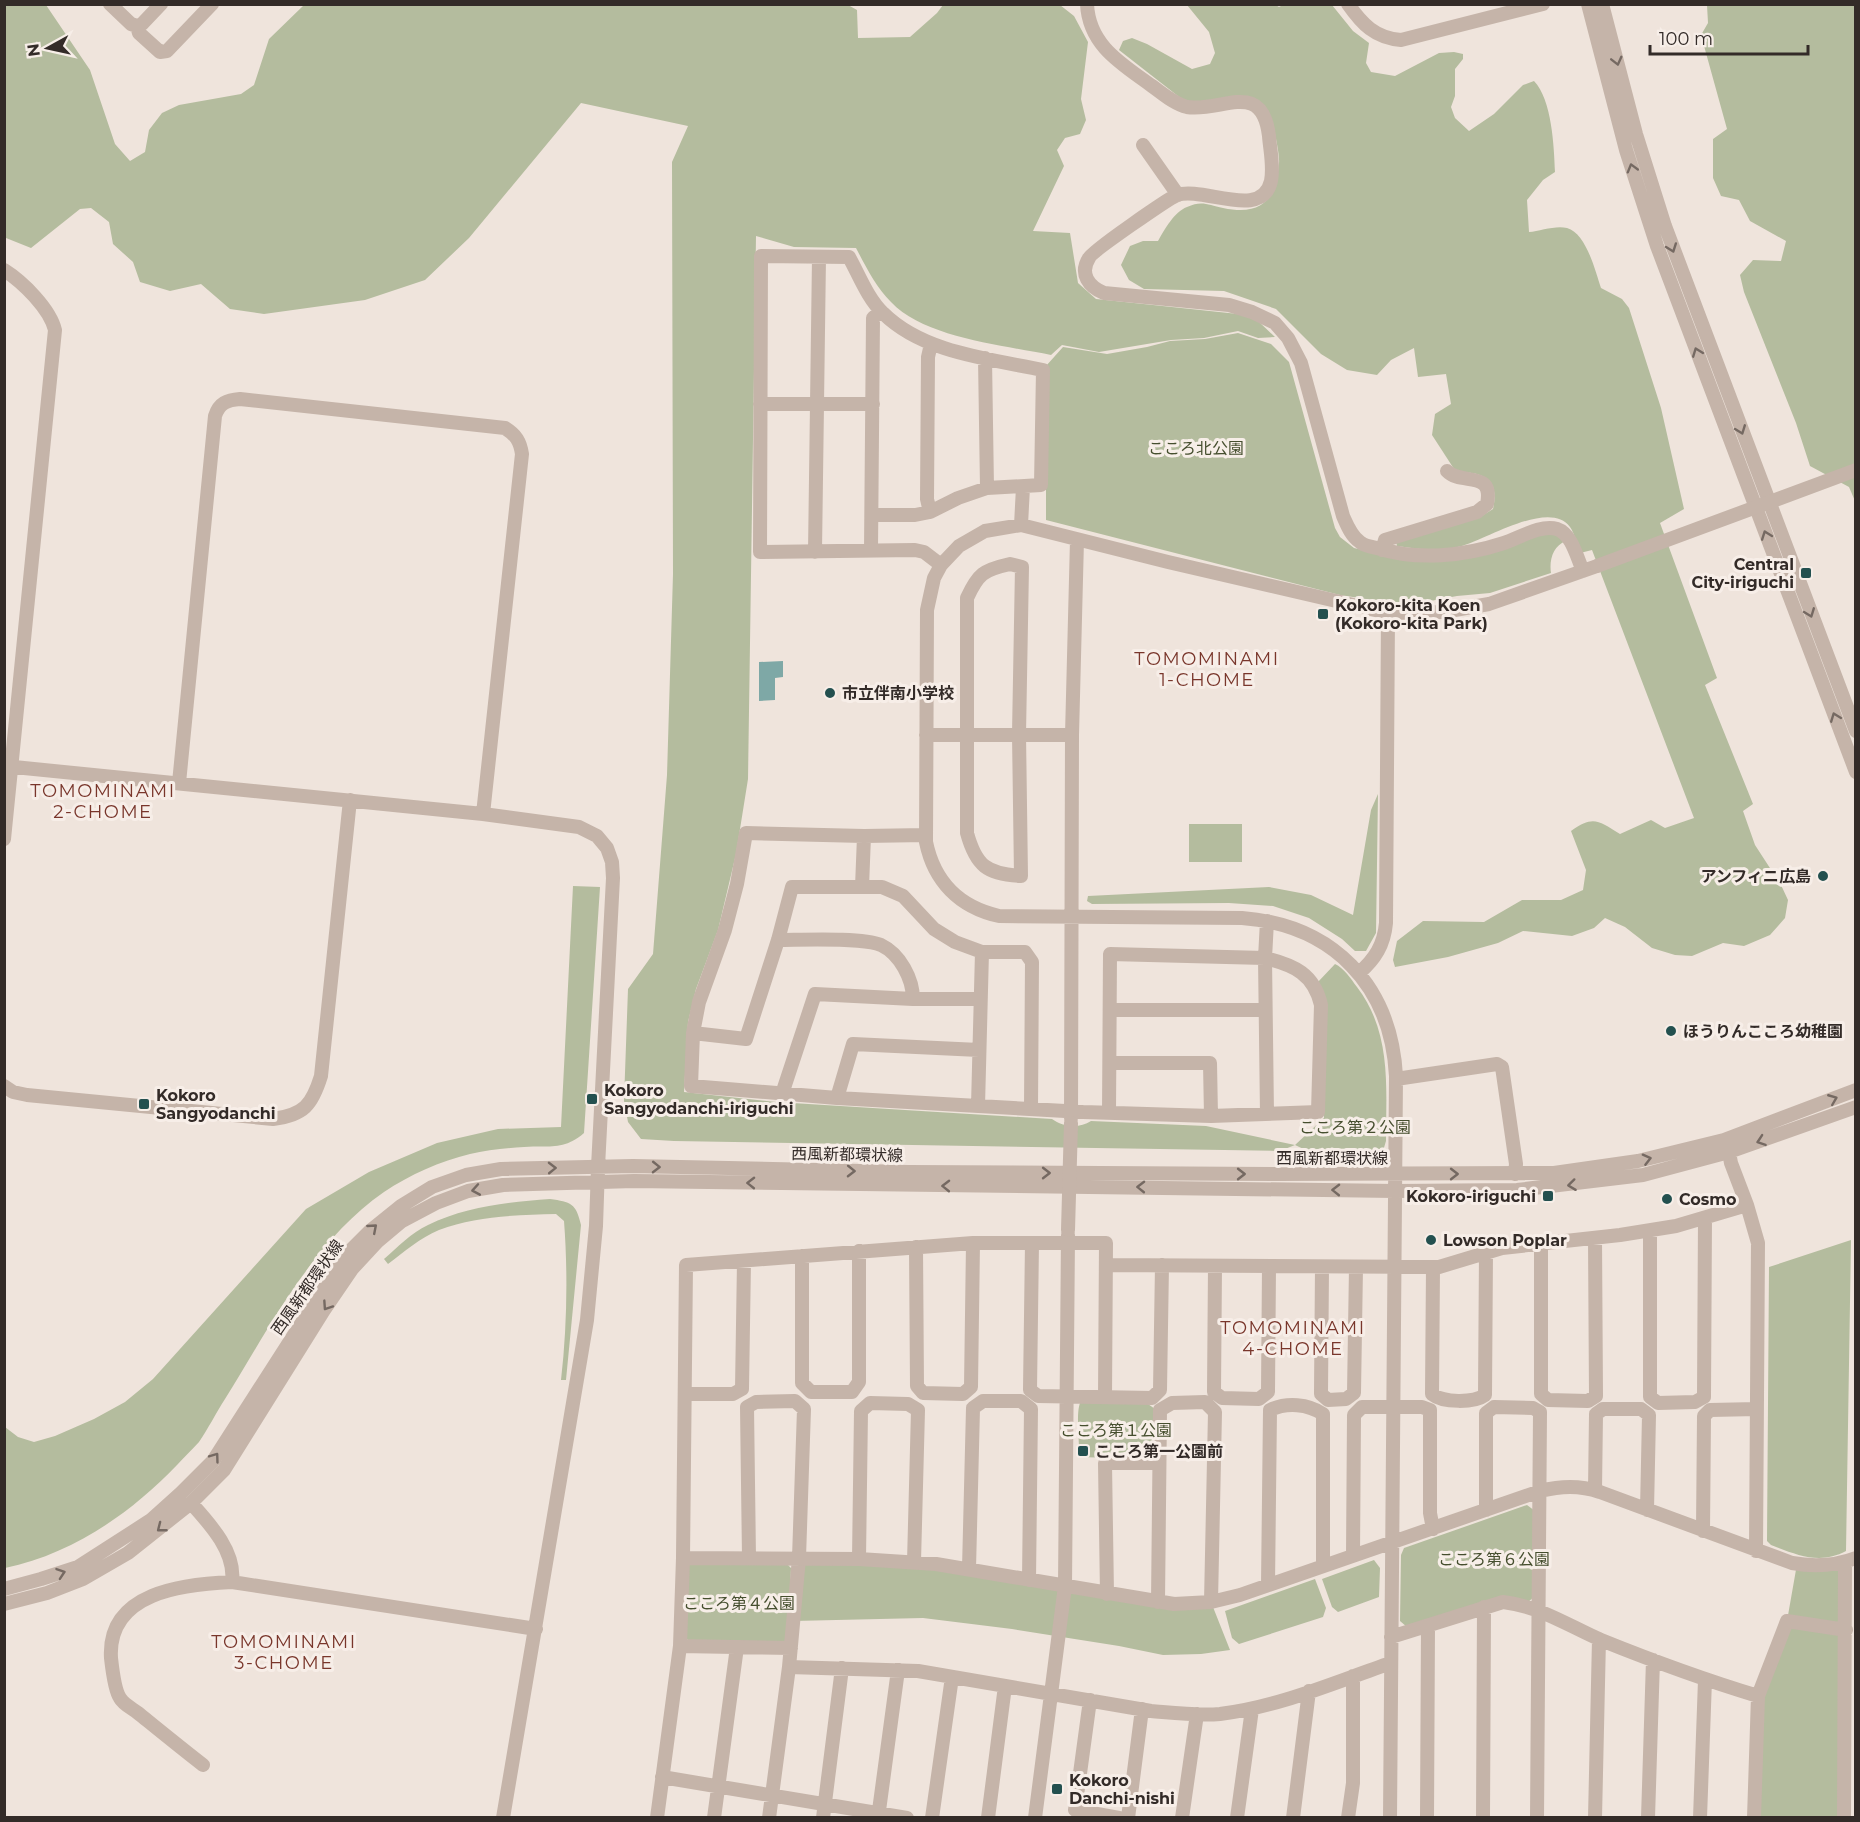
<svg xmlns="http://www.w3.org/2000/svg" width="1860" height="1822" font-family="Montserrat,'Noto Sans JP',sans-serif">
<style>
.green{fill:#b4bc9e}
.water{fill:#7ea8a6}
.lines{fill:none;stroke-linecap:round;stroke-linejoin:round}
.minor{stroke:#c5b4a9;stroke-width:14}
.minor-bridge{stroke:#c5b4a9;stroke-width:14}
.oneway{stroke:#756962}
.poi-dot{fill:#23504f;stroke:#f7eee8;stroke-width:2}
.labels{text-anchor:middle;stroke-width:6;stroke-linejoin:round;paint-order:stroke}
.park-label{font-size:16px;fill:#464f2f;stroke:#f7eee8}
.poi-label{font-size:16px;font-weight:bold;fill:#332b28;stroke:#f7eee8;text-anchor:start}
.street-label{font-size:16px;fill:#332b28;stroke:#f7eee8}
.neighbourhood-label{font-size:18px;letter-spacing:1.5px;fill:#79362b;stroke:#f7eee8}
</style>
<rect width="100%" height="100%" fill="#efe4dc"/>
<path class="green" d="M 1274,4 L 1279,7 L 1283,5 L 1332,5 L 1353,31 L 1369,43 L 1366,63 L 1371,72 L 1395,76 L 1439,53 L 1454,52 L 1463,54 L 1463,59 L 1455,69 L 1455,96 L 1451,107 L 1455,118 L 1469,131 L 1494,114 L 1523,85 L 1534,81 C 1552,100 1554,146 1555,172 L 1543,180 L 1527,200 L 1529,232 C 1540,231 1556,225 1567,228 C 1586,233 1595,270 1601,288 L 1622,299 L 1629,308 L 1661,408 L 1684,509 L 1660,523 L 1717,678 L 1705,685 L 1753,804 L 1743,811 L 1755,845 L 1781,885 L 1788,900 L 1785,918 L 1770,935 L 1744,946 L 1723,943 L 1692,956 L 1675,955 L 1652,948 L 1625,927 L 1605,918 L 1594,928 L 1572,936 L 1523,931 L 1498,943 L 1448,957 L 1395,967 L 1393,960 L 1397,941 L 1423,921 L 1484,922 L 1522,900 L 1561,900 L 1583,890 L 1586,870 L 1571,831 C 1594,815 1598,821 1620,834 L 1651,820 L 1665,828 L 1694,818 L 1592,550 L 1580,553 C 1577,546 1575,534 1570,527 C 1550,499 1487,539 1462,546 C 1442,552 1417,549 1397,546 L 1396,541 L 1480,517 L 1493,509 C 1500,478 1483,472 1456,472 L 1432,435 L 1435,414 L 1451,404 L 1446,374 L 1418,377 L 1414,348 L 1391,360 L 1377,375 L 1347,370 L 1321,354 L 1276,309 L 1224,291 L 1144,289 L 1129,280 L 1121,265 L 1130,246 L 1143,241 L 1158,241 C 1165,229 1174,212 1187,207 C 1202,200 1208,205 1223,208 C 1262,216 1276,200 1279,163 C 1280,154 1273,122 1269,114 C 1266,110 1262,107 1260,103 L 1194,103 L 1183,100 L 1119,50 L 1123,41 L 1132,38 L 1147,44 L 1192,69 L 1210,64 L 1215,53 L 1209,32 L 1187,5 Z
M 5,5 L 46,5 L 90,70 L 115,144 L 130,161 L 145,152 L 149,130 L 162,113 L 179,105 L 241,94 L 254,85 L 269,39 L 304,5 L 848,5 L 857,10 L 858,38 L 910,37 L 937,13 L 943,5 L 1060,5 L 1074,16 L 1088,42 L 1081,99 L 1086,120 L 1080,134 L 1065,138 L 1057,150 L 1064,166 L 1033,231 L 1070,233 L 1078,283 L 1096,299 L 1238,314 L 1257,320 L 1275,337 L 1258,338 L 1238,331 L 1204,338 L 1171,340 L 1099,352 L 1062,345 L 1051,355 C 1003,345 925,338 891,302 C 876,287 866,267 856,248 L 794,247 L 756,236 L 748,779 L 736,854 L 718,930 L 696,989 L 688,1022 L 684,1092 L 776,1102 L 1052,1119 C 1063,1127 1079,1129 1091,1121 L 1206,1126 L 1295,1145 L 1324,1118 L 1324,1002 L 1317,983 L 1335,964 C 1344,968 1351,979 1357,987 C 1392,1033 1386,1087 1386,1141 L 1383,1151 L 1371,1157 L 1325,1159 L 1295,1145 L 1280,1151 L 674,1141 L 641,1139 L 628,1122 L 624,1101 L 628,989 L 653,954 L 667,775 L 673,574 L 672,162 L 688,126 L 581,103 L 469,238 L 425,280 L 365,300 L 264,314 L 230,309 L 201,284 L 170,291 L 140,282 L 133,262 L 113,244 L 109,222 L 91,208 L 80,209 L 31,248 L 6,238 Z
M 1707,5 L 1855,5 L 1855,501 L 1849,487 L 1810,466 L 1796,423 L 1744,292 L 1740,275 L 1753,260 L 1781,261 L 1786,241 L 1750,221 L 1739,200 L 1721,196 L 1713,178 L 1713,139 L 1727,129 L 1701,35 L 1708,23 Z
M 1238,333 L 1271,344 L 1289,362 L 1335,528 L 1340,537 L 1354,548 L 1375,553 L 1425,559 L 1553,532 L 1566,541 C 1553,546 1549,560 1551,573 L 1490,593 L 1457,596 L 1414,604 L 1392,603 L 1340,595 L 1046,520 L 1046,366 L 1063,347 L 1107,354 L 1147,347 L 1170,341 L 1205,339 Z
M 1378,794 L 1376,933 L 1366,951 L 1355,951 L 1342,939 L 1309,918 L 1273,906 L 1229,903 L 1092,904 L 1087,901 L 1088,896 L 1269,887 L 1311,895 L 1353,915 L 1371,810 Z
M 1189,824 L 1242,824 L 1242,862 L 1189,862 Z
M 573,886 L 600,887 L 584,1133 C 563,1151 550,1145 524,1147 C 507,1148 487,1150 470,1154 C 441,1161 409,1175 384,1192 C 312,1242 270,1327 225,1399 C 216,1413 208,1429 199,1442 C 192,1450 184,1457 177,1465 C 130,1514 72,1554 5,1568 L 5,1427 L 18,1437 L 34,1442 L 55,1436 L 94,1419 L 125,1402 L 153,1379 L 306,1209 L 369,1172 L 437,1143 L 498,1129 L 561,1127 Z
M 550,1199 C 571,1202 576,1203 581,1225 L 566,1380 L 561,1380 C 567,1328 568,1273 564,1221 L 556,1214 C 516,1215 476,1216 439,1230 C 420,1238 404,1252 388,1264 L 384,1259 C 398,1247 411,1233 428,1225 C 466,1206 509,1202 550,1199 Z
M 1851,1240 L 1846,1551 C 1820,1565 1797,1555 1771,1545 L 1767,1541 L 1769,1267 Z
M 1081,1401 L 1148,1404 L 1155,1409 L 1155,1454 L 1150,1459 L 1079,1457 C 1080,1443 1075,1411 1081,1401 Z
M 1527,1505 L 1535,1511 L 1535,1596 L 1528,1602 L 1407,1627 L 1400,1621 L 1401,1555 L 1404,1548 Z
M 799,1558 L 931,1564 L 1152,1602 L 1211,1602 L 1230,1650 L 1201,1654 L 1163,1655 L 1119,1646 L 1012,1629 L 923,1618 L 793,1621 Z
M 1374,1560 L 1380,1568 L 1379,1597 L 1338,1612 L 1332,1607 L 1322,1579 Z
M 693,1562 L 785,1562 L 791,1568 L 788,1638 L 783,1644 L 692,1644 L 686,1638 L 687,1567 Z
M 1845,1562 L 1844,1817 L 1755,1818 L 1758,1696 L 1787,1621 L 1797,1564 Z
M 1315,1579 L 1326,1608 L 1323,1617 L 1239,1644 L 1232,1638 L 1225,1611 Z"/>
<path class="water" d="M 783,661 L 783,677 L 775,678 L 775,700 L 759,701 L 759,662 Z"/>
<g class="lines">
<path class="minor" d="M 110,4 L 131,24 L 137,26 L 139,33 L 160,52 L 167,51 L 212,4
M 1087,4 C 1089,46 1122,64 1152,86 C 1162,93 1174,104 1187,107 C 1221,113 1262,78 1269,136 C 1270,150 1274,166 1271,181 C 1262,221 1203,186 1177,195 C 1168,199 1092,251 1089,258 C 1079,274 1089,287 1104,293 L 1229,305 L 1252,312 L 1275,323 L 1288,338 L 1301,363 L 1343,516 C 1347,525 1351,536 1360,542 C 1364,546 1372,547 1377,548 C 1418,561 1464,556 1504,543 C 1519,538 1541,524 1557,529 C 1572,534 1577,558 1583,571
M 1348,4 C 1362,24 1375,38 1401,40 L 1543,4
M 1588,4 L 1626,150 L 1657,246 L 1856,772
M 1602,4 L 1636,134 L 1665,226 L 1856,731
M 137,26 L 142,24 L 161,4
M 1143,145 L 1178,195
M 4,270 C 23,282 50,309 55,330 L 4,839
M 985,358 L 987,488
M 760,404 L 873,404
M 930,512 L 927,499 L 928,357 L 931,344
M 872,515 L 915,515 L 930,512 L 958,498 L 987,488 L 1041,485 L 1043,370 C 990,359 923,353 883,313 C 868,299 859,275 849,257 L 761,256 L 760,552 L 915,550 L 924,552 L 941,565
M 1021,525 L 1023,487
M 871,550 L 873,318 L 881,311
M 1382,550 L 1385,540 L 1477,512 L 1487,504 C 1494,469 1461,486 1447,471
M 815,552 L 819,257
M 1010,564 L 1022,567 L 1019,734 L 1021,876 C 987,874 976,866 967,833 L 967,598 C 978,574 983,570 1010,564 Z
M 926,735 L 1072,735
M 4,766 L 483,814 L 579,827 L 597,836 L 607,848 L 612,862 L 613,878 L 598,1167 L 596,1226 L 587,1320 L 503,1818
M 179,783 L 215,416 C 219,403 227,400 240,399 L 505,428 C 516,435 520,441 522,454 L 483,814
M 926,835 L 864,836 L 746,833 L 737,884 L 725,930 L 699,1002 L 693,1033 L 691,1086 L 837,1098 L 1083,1112 L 1211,1116 L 1318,1112 L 1321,1005 C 1314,974 1294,965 1265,958 L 1110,954 L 1109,1113
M 862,887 L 864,836
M 778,940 C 801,940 862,937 881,945 C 900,954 913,979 913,999
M 1359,973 C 1375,959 1384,945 1386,923 L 1388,613
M 1110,1010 L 1265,1010
M 693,1033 L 746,1039 L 778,940 L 792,887 L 882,887 L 903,896 L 934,929 L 955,942 L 982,952 L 1025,952 L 1032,962 L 1031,1108
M 1110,1063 L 1210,1063 L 1211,1116
M 1396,1079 L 1497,1064 L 1502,1067 L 1516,1164 L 1515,1174
M 4,1086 L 13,1092 L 27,1095 L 273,1119 C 304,1115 312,1105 321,1076 L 350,800
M 782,1094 L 815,994 L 913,999 L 980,999
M 837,1098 L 853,1044 L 979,1050
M 978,1106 L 982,952
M 1267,1114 L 1265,958 L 1267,921
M 1071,1118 L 1072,735 L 1077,540
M 1729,1152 L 1731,1163 L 1747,1205 L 1758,1243 L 1756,1551
M 1650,1231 L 1650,1397 L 1658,1403 L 1695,1402 L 1704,1397 L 1705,1218
M 1032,1243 L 1030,1390 L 1038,1396 L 1152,1398 L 1160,1390 L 1162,1265
M 1541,1244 L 1541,1394 L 1548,1400 L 1588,1401 L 1596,1396 L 1595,1238
M 916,1247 L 917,1386 L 923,1393 L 963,1394 L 971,1387 L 973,1243
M 802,1256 L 802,1383 L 811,1392 L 852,1392 L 859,1382 L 859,1251
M 1106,1265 L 1439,1267 L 1502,1248 L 1620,1235 L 1676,1226 L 1747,1205
M 1215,1266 L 1214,1392 L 1222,1398 L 1259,1399 L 1268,1392 L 1269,1266
M 1322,1267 L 1321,1394 L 1328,1400 L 1346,1399 L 1354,1393 L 1356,1267
M 1433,1268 L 1432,1394 C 1443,1403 1474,1403 1485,1395 L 1486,1252
M 685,1394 L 733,1394 L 742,1389 L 744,1261
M 1105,1397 L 1106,1243 L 973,1243 L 686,1265 L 683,1558 L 859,1559 L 936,1564 L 1174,1604 L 1211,1602 L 1240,1595 L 1540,1491 C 1561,1486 1579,1485 1600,1492 L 1792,1563 C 1815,1567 1835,1566 1856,1558
M 1595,1490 L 1596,1414 L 1603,1409 L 1641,1409 L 1649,1415 L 1647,1510
M 191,1503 C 210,1524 236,1552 232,1582
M 1486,1510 L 1486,1413 L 1494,1407 L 1533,1408 L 1540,1412 L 1537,1818
M 1703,1531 L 1704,1416 L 1710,1410 L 1757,1409
M 1353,1555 L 1354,1415 L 1362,1407 L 1422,1407 L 1430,1410 L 1430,1513 L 1433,1529
M 749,1558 L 747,1407 L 756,1402 L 795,1401 L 804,1409 L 799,1558 L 789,1667 L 769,1818
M 859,1559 L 861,1411 L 870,1403 L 908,1404 L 918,1410 L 914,1562
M 969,1569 L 973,1408 L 983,1401 L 1021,1401 L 1031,1409 L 1029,1580
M 1268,1585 L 1270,1410 C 1287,1402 1308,1404 1323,1414 L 1323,1566
M 4,1589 L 41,1579 L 78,1567 L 151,1520 L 181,1493 L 213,1461 L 344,1257 L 370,1231 L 401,1206 L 432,1187 L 466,1175 L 501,1169 L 633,1166 L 908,1172 L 1277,1174 L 1554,1173 L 1638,1161 L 1724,1140 L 1856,1090
M 1107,1594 L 1105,1463 L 1159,1463
M 1158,1602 L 1160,1410 L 1172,1403 L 1205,1402 L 1215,1412 L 1211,1602
M 4,1604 L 47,1593 L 83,1579 L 128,1553 L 191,1503 L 224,1470 L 324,1310 L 352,1269 L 377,1242 L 402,1221 L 436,1203 L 468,1191 L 503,1185 L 634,1181 L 1395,1191 L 1517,1190 L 1643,1175 L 1729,1152 L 1856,1107
M 1391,1637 L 1503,1602 C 1539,1606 1569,1626 1601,1640 C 1653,1661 1705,1680 1758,1696
M 680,1646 L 791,1648
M 789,1667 L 918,1671 L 1151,1711 C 1174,1713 1197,1716 1220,1714 C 1279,1707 1335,1682 1391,1663
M 1090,1700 L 1075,1810 L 1119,1818
M 203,1765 C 181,1748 159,1730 138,1713 C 133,1709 123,1704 120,1698 C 115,1691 112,1667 111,1658 C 107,1592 184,1584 232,1582 L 536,1629
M 662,1777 L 907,1818
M 657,1818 L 680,1646 L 683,1558
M 714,1818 L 737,1647
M 823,1818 L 842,1668
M 878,1818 L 898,1670
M 932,1818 L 952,1677
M 988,1818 L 1005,1686
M 1035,1818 L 1065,1586 L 1068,1235
M 1128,1818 L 1142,1709
M 1182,1818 L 1197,1714
M 1237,1818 L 1252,1709
M 1293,1818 L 1309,1691
M 1348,1818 L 1353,1783 L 1353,1676
M 1390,1818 L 1396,1076 C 1391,985 1333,925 1242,918 L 999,916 C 959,907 934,881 926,842 L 927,610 L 934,578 L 941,565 L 959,546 L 985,531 L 1021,525 L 1168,562 L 1388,613 L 1443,612 L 1489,604 L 1597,566
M 1427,1818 L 1428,1626
M 1483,1818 L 1484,1607
M 1595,1818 L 1599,1639
M 1648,1818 L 1653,1660
M 1700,1818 L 1705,1680
M 1754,1818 L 1758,1696 L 1787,1621 L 1846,1630
M 1844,1818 L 1845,1562"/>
<path class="minor-bridge" d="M 1597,566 L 1856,470
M 1068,1230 L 1071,1123"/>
</g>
<defs><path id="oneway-chevron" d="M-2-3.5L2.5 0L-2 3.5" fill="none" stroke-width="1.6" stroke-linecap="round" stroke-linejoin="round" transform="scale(1.5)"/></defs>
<g class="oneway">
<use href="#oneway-chevron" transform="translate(1617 61) rotate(76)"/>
<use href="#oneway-chevron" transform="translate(1632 168) rotate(-106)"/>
<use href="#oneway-chevron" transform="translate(1672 248) rotate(70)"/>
<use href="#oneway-chevron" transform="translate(1697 352) rotate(-111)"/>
<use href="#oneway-chevron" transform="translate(1741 430) rotate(69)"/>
<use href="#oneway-chevron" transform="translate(1766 535) rotate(-110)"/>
<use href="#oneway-chevron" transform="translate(1810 613) rotate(69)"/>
<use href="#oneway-chevron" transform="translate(1835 717) rotate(-111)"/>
<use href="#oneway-chevron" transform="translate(1833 1099) rotate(-22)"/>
<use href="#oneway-chevron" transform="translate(1761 1141) rotate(161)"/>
<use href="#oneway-chevron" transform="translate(1647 1159) rotate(-14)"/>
<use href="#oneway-chevron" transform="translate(656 1167) rotate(1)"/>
<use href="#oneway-chevron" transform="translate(552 1168) rotate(-1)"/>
<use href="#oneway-chevron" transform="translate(851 1171) rotate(1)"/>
<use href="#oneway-chevron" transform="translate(1046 1173)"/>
<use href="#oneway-chevron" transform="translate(1241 1174)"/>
<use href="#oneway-chevron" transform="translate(1454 1174)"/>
<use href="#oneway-chevron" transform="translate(751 1183) rotate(-179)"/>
<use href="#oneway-chevron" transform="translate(1572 1185) rotate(173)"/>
<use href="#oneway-chevron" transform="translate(946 1186) rotate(-179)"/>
<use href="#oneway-chevron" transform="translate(1141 1187) rotate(-179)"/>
<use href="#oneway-chevron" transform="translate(476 1190) rotate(170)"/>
<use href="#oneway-chevron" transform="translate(1336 1190) rotate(-179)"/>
<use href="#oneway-chevron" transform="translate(373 1228) rotate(-41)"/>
<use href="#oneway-chevron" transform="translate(327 1306) rotate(124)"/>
<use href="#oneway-chevron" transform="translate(215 1457) rotate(-54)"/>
<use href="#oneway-chevron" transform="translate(161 1528) rotate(142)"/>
<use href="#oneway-chevron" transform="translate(61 1573) rotate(-19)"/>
</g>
<g class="poi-dot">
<rect x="1800" y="567" width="12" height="12" rx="3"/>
<rect x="1317" y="608" width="12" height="12" rx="3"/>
<circle cx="830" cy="693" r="6"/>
<circle cx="1823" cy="876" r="6"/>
<circle cx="1671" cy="1031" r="6"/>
<rect x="586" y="1093" width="12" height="12" rx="3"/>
<rect x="138" y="1098" width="12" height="12" rx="3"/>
<rect x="1542" y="1190" width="12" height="12" rx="3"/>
<circle cx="1667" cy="1199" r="6"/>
<circle cx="1431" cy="1240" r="6"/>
<rect x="1077" y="1445" width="12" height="12" rx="3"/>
<rect x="1051" y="1783" width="12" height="12" rx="3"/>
</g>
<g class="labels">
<g class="park-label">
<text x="1196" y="454">こころ北公園</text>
<text x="1355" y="1133">こころ第２公園</text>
<text x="1116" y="1436">こころ第１公園</text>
<text x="1494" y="1565">こころ第６公園</text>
<text x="739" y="1609">こころ第４公園</text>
</g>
<g class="poi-label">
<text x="1794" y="570" text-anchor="end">Central<tspan x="1794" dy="18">City-iriguchi</tspan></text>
<text x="1335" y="611">Kokoro-kita Koen<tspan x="1335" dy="18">(Kokoro-kita Park)</tspan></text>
<text x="842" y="699">市立伴南小学校</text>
<text x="1811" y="882" text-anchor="end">アンフィニ広島</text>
<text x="1683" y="1037">ほうりんこころ幼稚園</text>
<text x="604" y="1096">Kokoro<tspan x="604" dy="18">Sangyodanchi-iriguchi</tspan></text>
<text x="156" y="1101">Kokoro<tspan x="156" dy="18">Sangyodanchi</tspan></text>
<text x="1536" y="1202" text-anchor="end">Kokoro-iriguchi</text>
<text x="1679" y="1205">Cosmo</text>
<text x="1443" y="1246">Lowson Poplar</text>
<text x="1095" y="1457">こころ第一公園前</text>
<text x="1069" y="1786">Kokoro<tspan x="1069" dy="18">Danchi-nishi</tspan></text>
</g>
<g class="street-label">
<text transform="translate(847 1154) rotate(1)" y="6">西風新都環状線</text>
<text x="1332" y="1164">西風新都環状線</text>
<text transform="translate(307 1287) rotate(-55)" y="6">西風新都環状線</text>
</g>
<g class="neighbourhood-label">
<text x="1207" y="665">TOMOMINAMI<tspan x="1207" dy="21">1-CHOME</tspan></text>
<text x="103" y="797">TOMOMINAMI<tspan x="103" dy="21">2-CHOME</tspan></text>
<text x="1293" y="1334">TOMOMINAMI<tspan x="1293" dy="21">4-CHOME</tspan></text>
<text x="284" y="1648">TOMOMINAMI<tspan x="284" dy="21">3-CHOME</tspan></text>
</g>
</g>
<rect width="1860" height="1822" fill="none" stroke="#332b28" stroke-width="12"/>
<g transform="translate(48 48) rotate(262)" stroke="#f7eee8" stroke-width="4.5" paint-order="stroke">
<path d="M0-4.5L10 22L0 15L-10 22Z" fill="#332b28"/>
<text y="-9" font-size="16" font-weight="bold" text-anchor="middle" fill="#332b28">N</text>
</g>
<path d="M1650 45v9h158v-9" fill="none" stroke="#332b28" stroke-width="3"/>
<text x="1659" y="45" font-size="18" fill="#332b28" stroke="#f7eee8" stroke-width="4.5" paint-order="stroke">100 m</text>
</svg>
